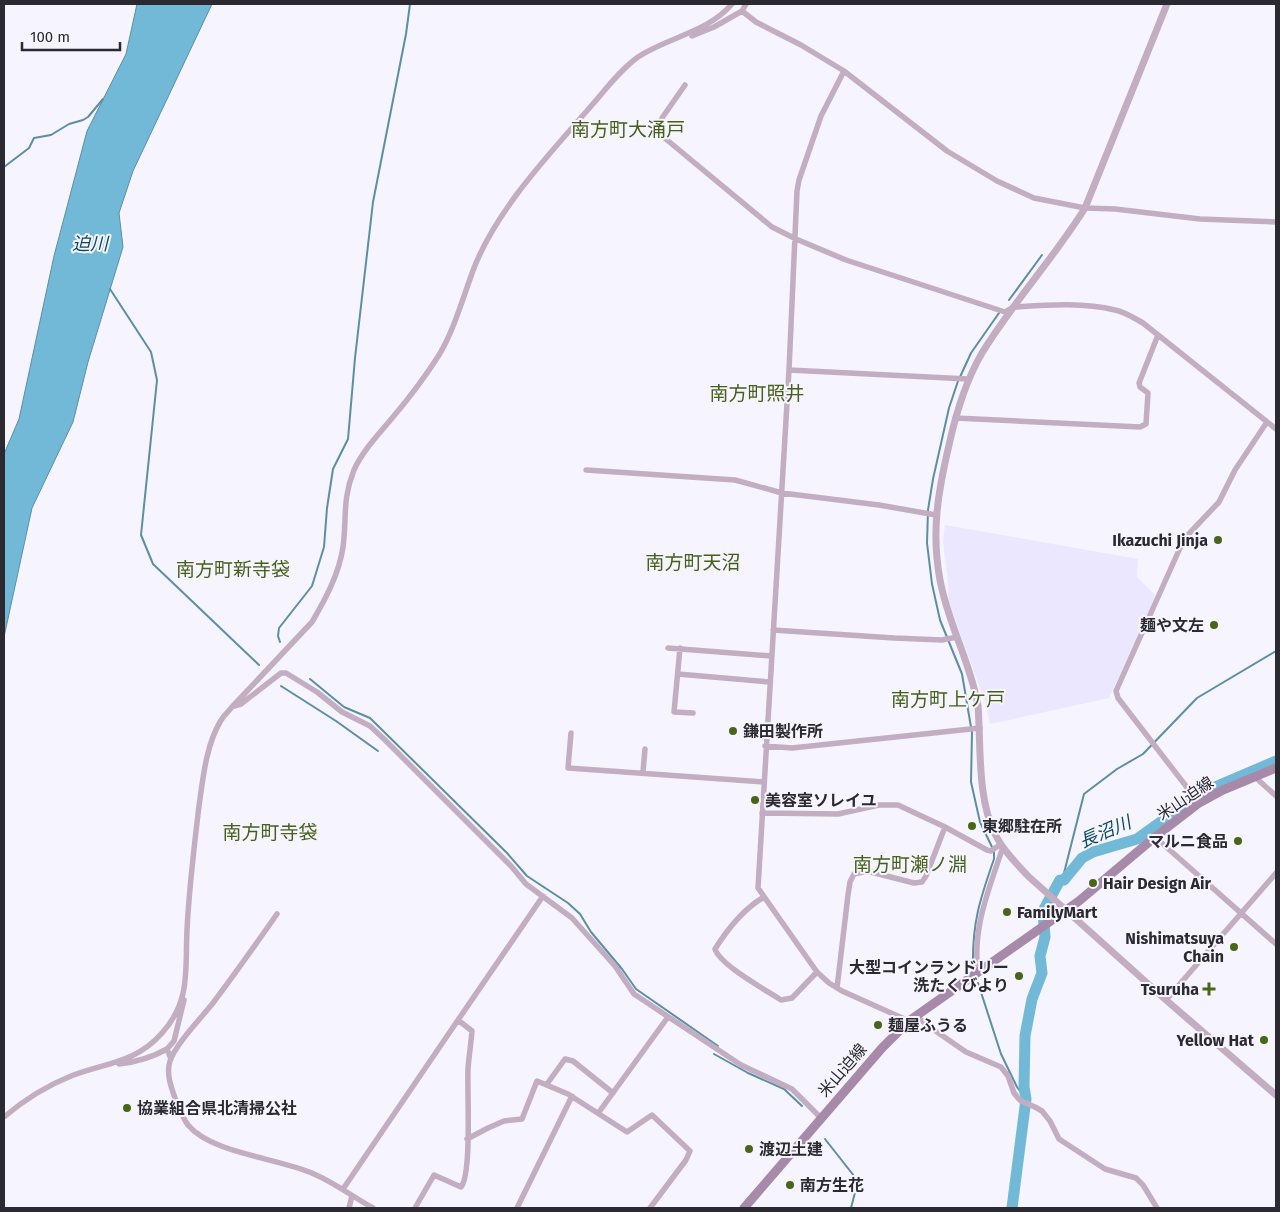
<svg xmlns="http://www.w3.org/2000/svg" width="1280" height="1212" font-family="'Fira Sans','Noto Sans JP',sans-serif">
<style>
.built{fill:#eae7ff}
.water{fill:#71b9d7;stroke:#5c8ea5}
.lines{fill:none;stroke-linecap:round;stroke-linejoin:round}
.stream{stroke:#5c8ea5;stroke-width:2}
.river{stroke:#71b9d7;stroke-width:11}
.minor{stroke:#c2adc2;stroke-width:5.5}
.tertiary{stroke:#c2adc2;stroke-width:7}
.secondary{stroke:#a789a9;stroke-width:9}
.poi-dot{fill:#496518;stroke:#f6f4fe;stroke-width:2}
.labels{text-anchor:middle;stroke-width:4;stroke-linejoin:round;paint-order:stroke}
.poi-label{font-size:16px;font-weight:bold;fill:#2b2a30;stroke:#f6f4fe;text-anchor:start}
.street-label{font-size:16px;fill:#2b2a30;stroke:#f6f4fe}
.water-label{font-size:18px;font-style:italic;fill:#0a495e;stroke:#f6f4fe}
.quarter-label{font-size:19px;fill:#46601a;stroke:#f6f4fe}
</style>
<rect width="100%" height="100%" fill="#f6f4fe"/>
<path class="built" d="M 945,525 L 1138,559 L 1137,577 L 1155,595 L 1144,623 L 1109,698 L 990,724 L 985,702 L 949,602 L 948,581 L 943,541 Z"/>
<path class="water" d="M 137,4 L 212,4 L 133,171 L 119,213 L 123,247 L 88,362 L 73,422 L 32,508 L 4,637 L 4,454 L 19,419 L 54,256 L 87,131 L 126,54 Z"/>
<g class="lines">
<path class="stream" d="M 4,167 L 29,148 L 34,138 L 51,135 L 69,124 L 83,120 L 88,117 L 103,99
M 110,289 L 151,352 L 157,380 L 141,535 L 153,564 L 259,665
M 1009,300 L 1042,255
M 960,377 L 971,353 L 999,313
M 958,381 L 949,408 L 933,479 L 928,510 L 927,543 L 932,584 L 940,620 L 962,674 L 972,733 L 971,782 L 980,822 L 992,847
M 280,642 L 278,636 L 279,628 L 312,586 L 324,547 L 327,508 L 333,469 L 348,439 L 355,358 L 373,202 L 406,34 L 410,4
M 310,679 L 344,707 L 370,718 L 507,853 L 527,876 L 568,903 L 580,914 L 591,932 L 622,969 L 636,989 L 718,1046
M 281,686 L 336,721 L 378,751
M 1060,880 L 1064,873 L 1084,794 L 1117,769 L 1143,754 L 1197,698 L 1276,651
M 973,967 C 972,923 980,899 994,859 L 994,852
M 978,983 L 1001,1054 L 1017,1087 L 1026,1099
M 714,1054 L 748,1073 L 784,1089 L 802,1106
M 825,1139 L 858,1181 L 851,1208"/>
<path class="river" d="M 1012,1208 L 1026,1099 L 1024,1087 L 1025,1036 L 1032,999 L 1042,973 L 1040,956 L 1045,937 L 1043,911 L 1060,880 L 1064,880 L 1082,858 L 1093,852 L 1137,839 L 1201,793 L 1276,761"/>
<path class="minor" d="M 742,11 L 746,4
M 692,36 L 714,27 L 742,11 L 756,22 L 801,45 L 844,71 L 947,151 L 997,181 L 1034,198 L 1085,208 L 1115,209 L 1200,219 L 1276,222
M 844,71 L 821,116 L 799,180 L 797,191 L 789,370 L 758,888 L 817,972 L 829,983 L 842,991 L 909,1021
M 685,85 L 662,118 L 660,123 L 661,135 L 772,227 L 796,239 L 846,260 L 1005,312 L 1014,307 C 1046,305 1083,302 1115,310 C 1125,312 1134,318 1143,323 L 1276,429
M 789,370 L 968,379
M 955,418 L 1140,427 L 1146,424 L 1148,393 L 1140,387 L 1139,383 L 1158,335
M 586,470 L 735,480 L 782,493 L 879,505 L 936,515
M 773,630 L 894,638 L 942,640 L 957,637
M 668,648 L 771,656
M 680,648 L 674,712 L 693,713
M 678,674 L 769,682
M 234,706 L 241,704 L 281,673 L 286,673 L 317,692 L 342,712 L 370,726 L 384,739 L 511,866 L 526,884 L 572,918 L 615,966 L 634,994 L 741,1065 L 792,1089 L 821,1118
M 571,733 L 568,768 L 764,782
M 765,746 L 792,748 L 980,728
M 643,772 L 645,749
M 1255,777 L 1276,796
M 1199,803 L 1118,698 L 1116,691 L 1184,539 L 1219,502 L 1235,470 L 1267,422
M 762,813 L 838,814 L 879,805 L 898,805 L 945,827 L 987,850 L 991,851 L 1001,844
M 1155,837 L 1276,944
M 764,897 C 745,908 727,930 715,949 C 720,965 766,990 781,1000 L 792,998 L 817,972
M 277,914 C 256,944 235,974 213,1003 C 201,1018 175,1045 170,1061 C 166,1073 171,1087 175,1098 C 179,1107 182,1117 188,1125 C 212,1154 280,1158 314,1174 C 335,1183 353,1197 373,1208
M 978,973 C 972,928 989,889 1003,847
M 837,988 L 848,895 L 850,882 L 854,874 L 867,871 L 914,883 L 922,882 L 926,876 L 945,827
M 1166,1000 L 1276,873
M 916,1016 L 927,1025 L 966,1052 L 1001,1067 L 1008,1076 L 1014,1093 L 1018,1098 L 1021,1101 L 1035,1107 L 1042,1111 L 1050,1121 L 1059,1139 L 1105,1169 L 1136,1178 L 1143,1185 L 1157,1208
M 171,1059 L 167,1049 L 174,1041 L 184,1000
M 119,1064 C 137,1062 151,1058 167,1049
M 547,1084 L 565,1059 L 573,1061 L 613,1093
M 599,1112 L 668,1017
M 4,1117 C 24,1100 46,1086 71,1076 C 105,1063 136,1063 162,1033 C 191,1001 185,970 187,930 C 189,888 194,847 199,806 C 203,778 206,746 220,722 C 223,716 228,712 232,707 L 312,622 C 326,598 339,574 343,547 C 347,517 342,500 354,470 C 363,450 379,434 393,417 C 410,397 425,377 439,355 C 455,328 463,297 474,268 C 484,242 500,217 517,194 C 540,163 567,134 592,105 C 606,89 620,70 638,57 C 668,37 707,33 732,4
M 467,1139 L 488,1128 L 504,1121 L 522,1119 L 537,1081 L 568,1094 L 627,1132 L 652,1115 L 690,1151 L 686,1160 L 650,1208
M 343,1189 L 458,1020
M 349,1208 L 352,1196
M 415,1208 L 434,1175 L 461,1187 C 472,1174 467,1091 468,1069 C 469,1056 471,1043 472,1031 L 458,1020 L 543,896
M 517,1208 L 572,1096"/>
<path class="tertiary" d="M 1167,4 L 1085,208 C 1054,258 1013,302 982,353 C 965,382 956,413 949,445 C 938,492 931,532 940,580 C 947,619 966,654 975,692 L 978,705 C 981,745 977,798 995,834 C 1003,850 1016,863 1028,876 L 1166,1000 L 1276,1095"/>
<path class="secondary" d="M 744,1208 L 882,1048 L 909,1021 L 1079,901 L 1155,837 L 1199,803 L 1223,790 L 1276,768"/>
</g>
<g class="poi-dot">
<circle cx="1218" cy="540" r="5"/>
<circle cx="1214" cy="625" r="5"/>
<circle cx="733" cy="731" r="5"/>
<circle cx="755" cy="800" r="5"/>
<circle cx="972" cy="826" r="5"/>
<circle cx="1238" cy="841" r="5"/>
<circle cx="1093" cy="883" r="5"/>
<circle cx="1007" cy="912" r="5"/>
<circle cx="1234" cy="947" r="5"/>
<circle cx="1019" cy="976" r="5"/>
<path d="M1206.5 981.5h5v5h5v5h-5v5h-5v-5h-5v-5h5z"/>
<circle cx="878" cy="1025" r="5"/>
<circle cx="1264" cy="1040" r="5"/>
<circle cx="127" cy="1108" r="5"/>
<circle cx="749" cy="1149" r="5"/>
<circle cx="790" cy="1185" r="5"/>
</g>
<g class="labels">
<g class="poi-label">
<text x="1208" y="546" text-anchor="end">Ikazuchi Jinja</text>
<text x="1204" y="631" text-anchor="end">麺や文左</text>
<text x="743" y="737">鎌田製作所</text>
<text x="765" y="806">美容室ソレイユ</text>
<text x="982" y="832">東郷駐在所</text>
<text x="1228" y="847" text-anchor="end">マルニ食品</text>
<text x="1103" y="889">Hair Design Air</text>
<text x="1017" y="918">FamilyMart</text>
<text x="1224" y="944" text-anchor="end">Nishimatsuya<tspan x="1224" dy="18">Chain</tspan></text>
<text x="1009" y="973" text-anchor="end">大型コインランドリー<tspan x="1009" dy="18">洗たくびより</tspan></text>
<text x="1199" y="995" text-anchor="end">Tsuruha</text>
<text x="888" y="1031">麺屋ふうる</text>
<text x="1254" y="1046" text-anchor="end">Yellow Hat</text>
<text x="137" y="1114">協業組合県北清掃公社</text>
<text x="759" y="1155">渡辺土建</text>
<text x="800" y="1191">南方生花</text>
</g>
<g class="street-label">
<text transform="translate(1185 798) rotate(-34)" y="6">米山迫線</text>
<text transform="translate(842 1070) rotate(-49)" y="6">米山迫線</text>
</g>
<g class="water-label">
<text x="90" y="250">迫川</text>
<text transform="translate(1105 832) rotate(-23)" y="6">長沼川</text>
</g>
<g class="quarter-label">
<text x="628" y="136">南方町大涌戸</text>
<text x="757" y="400">南方町照井</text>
<text x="693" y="569">南方町天沼</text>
<text x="233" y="576">南方町新寺袋</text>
<text x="948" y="706">南方町上ケ戸</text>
<text x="270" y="839">南方町寺袋</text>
<text x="910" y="871">南方町瀬ノ淵</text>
</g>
</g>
<rect width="1280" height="1212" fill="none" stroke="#2b2a30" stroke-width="10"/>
<path d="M22 42v8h98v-8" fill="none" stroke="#2b2a30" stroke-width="2.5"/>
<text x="30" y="42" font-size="15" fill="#2b2a30" stroke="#f6f4fe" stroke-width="4" paint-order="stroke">100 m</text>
</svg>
